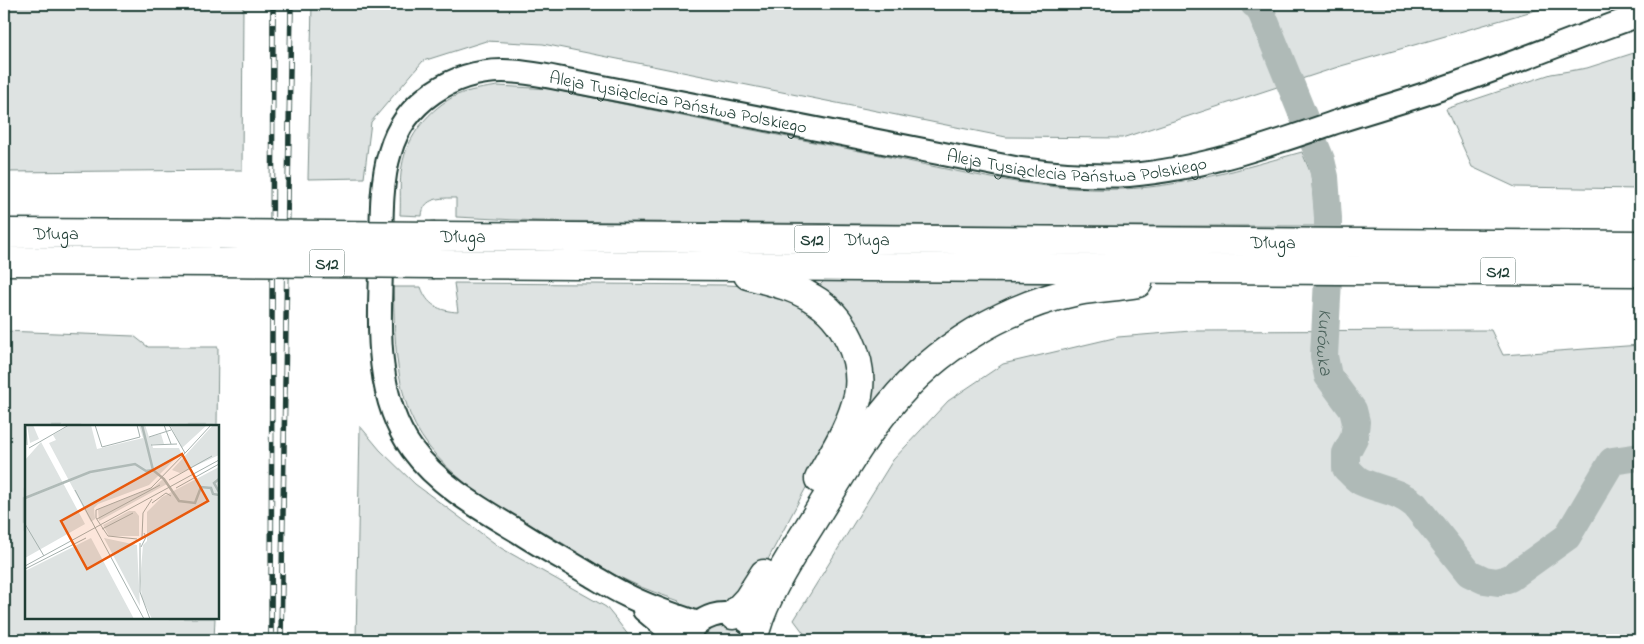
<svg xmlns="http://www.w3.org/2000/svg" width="1644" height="644" font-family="'Indie Flower',sans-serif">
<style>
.green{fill:#dee3e2;stroke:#7e908b}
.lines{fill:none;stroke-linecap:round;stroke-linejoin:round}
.river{stroke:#afbab7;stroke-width:28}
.minor-casing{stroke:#1f3d34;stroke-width:26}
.highway-casing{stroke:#1f3d34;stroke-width:31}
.minor{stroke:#fff;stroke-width:22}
.highway{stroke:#fff;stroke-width:28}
.rail-casing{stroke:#1f3d34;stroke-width:5.5}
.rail{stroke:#fff;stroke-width:4;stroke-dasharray:11;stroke-linecap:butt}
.highway-bridge-casing{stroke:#1f3d34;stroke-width:31;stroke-linecap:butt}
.highway-bridge{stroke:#fff;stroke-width:28}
.labels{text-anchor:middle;stroke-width:4;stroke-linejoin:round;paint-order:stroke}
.shield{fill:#fff;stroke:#627771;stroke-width:1}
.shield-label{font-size:16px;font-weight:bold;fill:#1f3d34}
.street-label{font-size:18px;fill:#1f3d34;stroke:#fff}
.water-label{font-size:19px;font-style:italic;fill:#4a625b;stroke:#fff}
.inset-river{fill:none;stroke:#afbab7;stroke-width:2.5}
.inset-road{fill:none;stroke:#a5b1ae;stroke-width:1}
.view{fill:#e8590c;fill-opacity:0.15;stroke:#e8590c;stroke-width:2.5}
.inset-edge{fill:none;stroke:#1f3d34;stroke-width:2.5}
</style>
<rect width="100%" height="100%" fill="#fff"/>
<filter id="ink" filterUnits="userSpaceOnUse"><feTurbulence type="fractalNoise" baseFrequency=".02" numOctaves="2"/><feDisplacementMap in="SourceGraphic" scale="10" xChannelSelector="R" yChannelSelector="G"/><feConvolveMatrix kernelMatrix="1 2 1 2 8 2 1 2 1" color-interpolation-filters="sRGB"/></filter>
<g filter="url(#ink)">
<path class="green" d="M 4,4 L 243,4 L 242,170 L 4,172 Z
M 312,4 L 1557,4 L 1341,66 L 1122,138 L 1006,137 L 543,44 L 486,41 L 423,61 L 371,122 L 364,178 L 308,179 Z
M 1640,51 L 1640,189 L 1515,187 L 1472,167 L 1446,109 L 1551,74 L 1587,68 Z
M 498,86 L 551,89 C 659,112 767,133 875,154 C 957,171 1038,192 1122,189 C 1183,187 1243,168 1302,152 L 1311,174 L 1316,226 L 1098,226 L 537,221 L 456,217 L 456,198 C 441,198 423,197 422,216 L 400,215 C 401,199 399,182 402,166 C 407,136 430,108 457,95 C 469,90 485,88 498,86 Z
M 824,281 L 1072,283 L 939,348 L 765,582 L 862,413 L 818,287 Z
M 454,283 L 728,285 L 745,286 L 810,307 L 843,350 L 848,392 L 810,480 L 765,565 L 743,597 L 703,614 L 683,610 L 682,605 L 679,601 C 663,595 646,590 630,582 C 607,572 585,557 564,544 C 508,511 436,478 410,414 C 394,373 395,330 393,287 L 421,287 C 427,305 439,311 458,312 Z
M 1491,330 L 1503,355 L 1640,345 L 1640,640 L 809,640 L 794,620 L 893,460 L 948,401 L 1003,364 L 1118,337 L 1191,331 Z
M 4,331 L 134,336 L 148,347 L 218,347 L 217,426 L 26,427 L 26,618 L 215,618 L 214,640 L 4,640 Z
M 360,426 L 380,450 L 415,484 L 501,548 L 606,607 L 619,623 L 632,640 L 356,640 Z
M 734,623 L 754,640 L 696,640 L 707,627 Z"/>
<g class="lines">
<path class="river" id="s1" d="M 1254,4 L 1258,4 L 1321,160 L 1325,177 L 1328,218 L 1328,279 L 1324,356 L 1328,376 L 1353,410 L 1356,422 L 1354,438 L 1346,453 L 1346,468 C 1350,472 1355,478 1360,481 C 1381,491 1395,489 1415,505 L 1469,573 L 1484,580 L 1498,582 L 1510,578 L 1567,537 L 1612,461 L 1640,457"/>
<g class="minor-casing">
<g id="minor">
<path d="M 644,610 L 680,640"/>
<path id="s2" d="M 698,623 C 674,615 649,607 626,595 C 613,589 601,581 589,574 C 566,560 542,547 519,532 C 481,509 439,486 412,449 C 376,399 379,330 381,271 C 382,235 379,187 390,152 C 404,102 452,71 503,71 C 523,71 542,75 562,79 L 1020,169 C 1056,174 1093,177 1129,175 C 1204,169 1275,143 1345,119 C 1383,107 1422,96 1460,82 C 1520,61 1579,36 1640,15"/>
<path d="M 687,640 C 696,615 727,606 748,622"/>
</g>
</g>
<g class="highway-casing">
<g id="highway">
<path id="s3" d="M 4,233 L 219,234"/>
<path id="s4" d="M 435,236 L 1640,245"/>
<path d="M 4,261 L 219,262"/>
<path d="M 435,264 L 1640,272"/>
<path d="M 748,275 C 770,281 793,286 812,298 C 844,316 865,360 858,396 C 851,426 834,452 819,479"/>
<path d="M 733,615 L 748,599 L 764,574"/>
<path d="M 756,629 C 767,590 799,544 820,509 C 842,474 863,437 890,405 C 936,348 1006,306 1078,291 C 1097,287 1118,287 1138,283"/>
</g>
</g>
<use href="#minor" class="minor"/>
<use href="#highway" class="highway"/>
<g class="rail-casing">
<path id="rail" d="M 271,640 L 273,4
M 281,640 L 291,4"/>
</g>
<use href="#rail" class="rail"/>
<g class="highway-bridge-casing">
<path id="highway-bridge" d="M 219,234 L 435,236
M 219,262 L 435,264"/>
</g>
<use href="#highway-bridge" class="highway-bridge"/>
</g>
</g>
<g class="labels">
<g class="shield">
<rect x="794.5" y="225.5" width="35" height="27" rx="4"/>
<rect x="309.5" y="249.5" width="35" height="27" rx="4"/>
<rect x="1480.5" y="257.5" width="35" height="27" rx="4"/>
</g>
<g class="shield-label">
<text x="812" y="245">S12</text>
<text x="327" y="269">S12</text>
<text x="1498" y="277">S12</text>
</g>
<g class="street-label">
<text dy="6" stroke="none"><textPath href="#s2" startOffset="969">Aleja Tysiąclecia Państwa Polskiego</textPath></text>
<text dy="6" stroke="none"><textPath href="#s2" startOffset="1374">Aleja Tysiąclecia Państwa Polskiego</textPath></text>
<text dy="6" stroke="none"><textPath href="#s3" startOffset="52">Długa</textPath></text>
<text dy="6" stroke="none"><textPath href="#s4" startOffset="28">Długa</textPath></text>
<text dy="6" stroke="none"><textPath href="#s4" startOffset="432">Długa</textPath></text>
<text dy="6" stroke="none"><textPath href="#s4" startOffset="838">Długa</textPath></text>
</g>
<g class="water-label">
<text dy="7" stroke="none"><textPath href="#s1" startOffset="355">Kurówka</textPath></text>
</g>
</g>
<g transform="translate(25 425)">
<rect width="194" height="194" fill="#fff"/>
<path d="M 2,0 L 8,0 L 14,14 L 5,18 ZM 45,0 L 66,0 L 72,24 L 118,13 L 114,0 L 120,0 L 124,12 L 136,9 L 139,19 L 127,19 L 128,23 L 154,23 L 156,28 L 124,60 L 73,79 L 69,83 L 70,94 L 66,97 L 24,18 L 31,15 L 28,10 ZM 145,0 L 182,0 L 157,23 ZM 188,0 L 194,0 L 194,30 L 155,48 L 147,45 ZM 16,17 L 60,99 L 0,133 L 0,35 ZM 194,42 L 194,194 L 127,194 L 117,173 L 115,156 L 118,120 L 122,116 L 122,87 L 137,72 ZM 138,54 L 142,59 L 74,96 L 73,84 L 129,62 ZM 104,86 L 110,86 L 114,91 L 114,111 L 84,111 L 78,100 ZM 66,113 L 109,194 L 0,194 L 0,146 ZM 79,113 L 112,120 L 115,181 Z" fill="#dee3e2"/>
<path class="inset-river" d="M 117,0 L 128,45M 194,54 L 189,58 L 194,67M 0,73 L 65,47 L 110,39 L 121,46 L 128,45 L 139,54 L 154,76 L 170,78 L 176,62 L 186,63 L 188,69 L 194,70"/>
<path class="inset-road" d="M 1,0 L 2,20M 70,0 L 77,22 L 115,12 L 112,0M 139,0 L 146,19M 144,0 L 160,28M 124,12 L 146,5M 126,20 L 152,19M 4,23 L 44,0M 163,25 L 186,0M 144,55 L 187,31M 151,63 L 194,39M 50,65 L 119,194M 127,78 L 141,68 L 146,71M 72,94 L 135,60M 0,99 L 19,131M 77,104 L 108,88M 117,112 L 118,88 L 127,74M 112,114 L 83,111 L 71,93 L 71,85 L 126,63 L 164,24M 115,118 L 115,167 L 125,194M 116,122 L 121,112 L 119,108M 0,141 L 194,35M 0,144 L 61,113"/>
<path class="view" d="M 157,29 L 183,76 L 62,144 L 36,96 Z"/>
<rect width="194" height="194" class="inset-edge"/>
</g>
<rect width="1644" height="644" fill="none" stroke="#fff" stroke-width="20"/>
<rect x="10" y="10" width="1624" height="624" fill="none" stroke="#1f3d34" stroke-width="2" filter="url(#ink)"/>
</svg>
